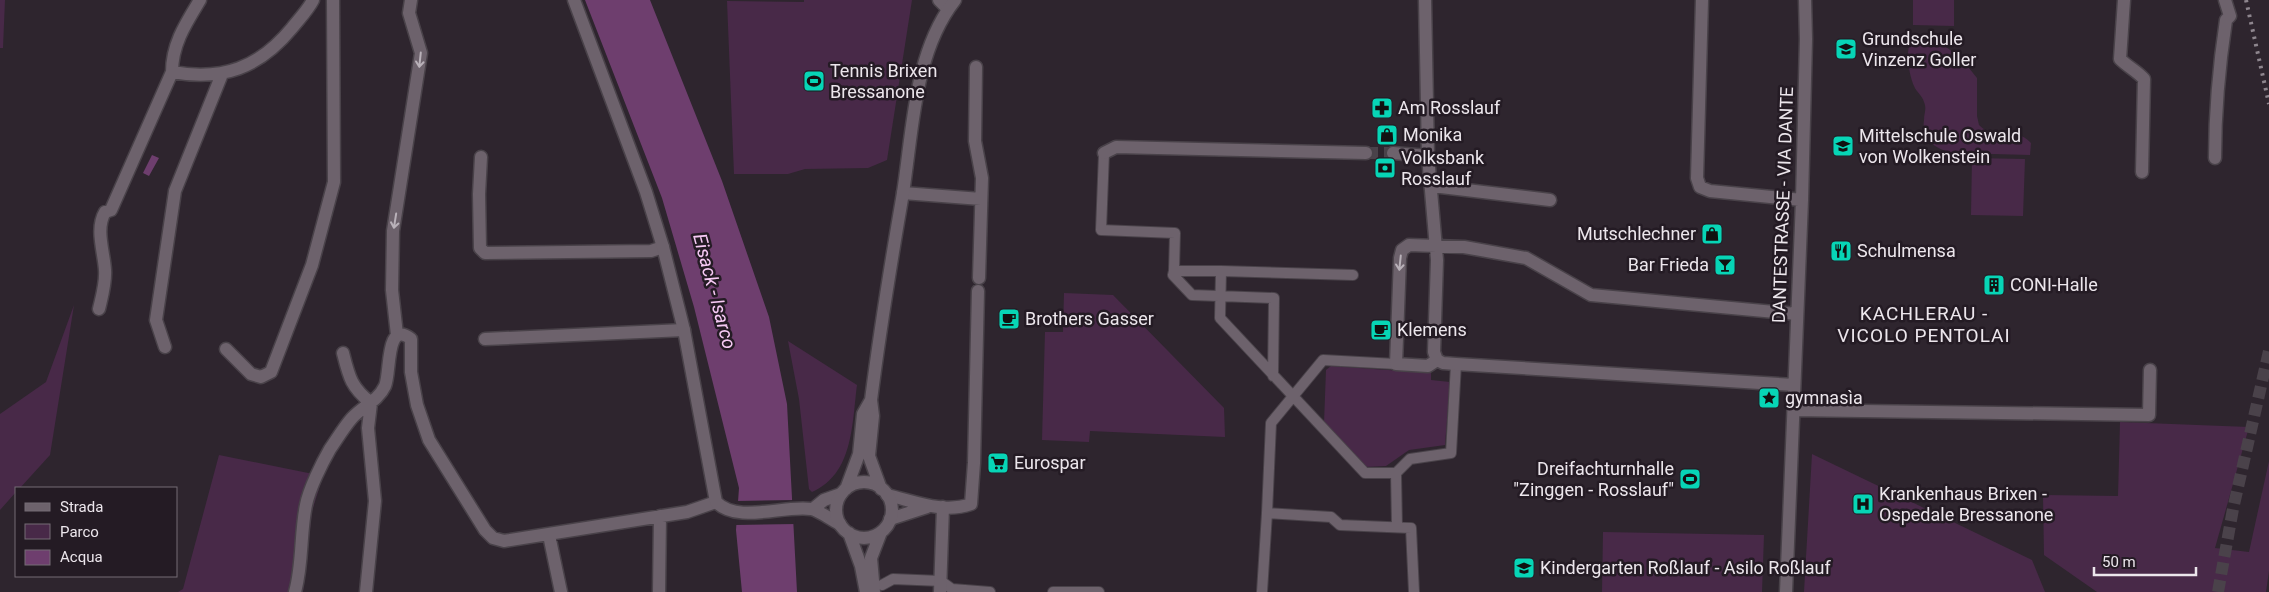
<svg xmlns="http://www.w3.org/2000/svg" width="2269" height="592" font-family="Roboto,sans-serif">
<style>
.green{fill:#482948}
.water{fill:#6e3e6e}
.pier{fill:#2e252e}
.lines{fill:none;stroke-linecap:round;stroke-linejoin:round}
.minor-tunnel{stroke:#4a424a;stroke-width:12;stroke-dasharray:12 6;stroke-linecap:butt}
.primary-tunnel{stroke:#4a424a;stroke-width:12;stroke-dasharray:12 6;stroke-linecap:butt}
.pedestrian-casing{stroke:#494249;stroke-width:12}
.minor-casing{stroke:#494249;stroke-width:15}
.tertiary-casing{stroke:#494249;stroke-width:15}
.secondary-casing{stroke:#494249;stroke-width:15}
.pedestrian{stroke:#6d626c;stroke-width:10}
.minor{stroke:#6d626c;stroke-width:12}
.tertiary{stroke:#6d626c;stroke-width:12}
.secondary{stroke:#6d626c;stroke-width:12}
.rail{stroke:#8e868e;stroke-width:4;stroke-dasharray:2.5 5;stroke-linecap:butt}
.oneway{stroke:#b9b1b9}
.labels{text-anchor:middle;stroke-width:5;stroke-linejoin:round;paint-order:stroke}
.poi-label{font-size:18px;fill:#ece6ec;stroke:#241b24;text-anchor:start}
.street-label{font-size:18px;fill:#ece6ec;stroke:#241b24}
.water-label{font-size:19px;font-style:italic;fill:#f7caf5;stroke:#241b24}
.neighbourhood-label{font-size:19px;letter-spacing:1px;fill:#ece6ec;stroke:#241b24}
</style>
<rect width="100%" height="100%" fill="#2e252e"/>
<path class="green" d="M 0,0 L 5,0 L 3,48 L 0,48 Z
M 804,0 L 912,0 L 887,160 L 868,168 L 805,169 L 788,174 L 734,174 L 727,1 L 804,2 Z
M 1913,0 L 1954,0 L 1954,26 L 1913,25 Z
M 1923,37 C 1944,40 1965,62 1977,78 L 1977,116 L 1979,125 C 1995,142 2015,125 2031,143 L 2030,155 L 1957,153 C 1939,151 1921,142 1924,120 C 1924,113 1927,109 1924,102 C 1922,95 1917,93 1914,86 C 1910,78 1905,53 1910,45 C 1913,40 1918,39 1923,37 Z
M 1972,158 L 2025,159 L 2023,216 L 1971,215 Z
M 1064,293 L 1113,295 L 1224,408 L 1225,437 L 1090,431 L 1089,442 L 1042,440 L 1045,332 L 1063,332 Z
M 74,305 L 50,455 L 20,488 L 16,488 L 16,492 L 0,510 L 0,414 L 46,382 Z
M 788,341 L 857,385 C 852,422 854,474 812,492 L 809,489 L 799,399 Z
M 1331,366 L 1431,373 L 1431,380 L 1450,382 L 1445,445 L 1409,450 L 1386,466 L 1365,467 L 1324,423 L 1326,370 Z
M 2120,422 L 2249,427 L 2215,548 L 2249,552 L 2269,461 L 2269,571 L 2266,592 L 2097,592 L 2044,555 L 2043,495 L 2118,496 Z
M 1812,454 L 2032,560 L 2045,592 L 1804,592 Z
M 219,455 L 323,476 L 312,511 L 303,592 L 178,592 L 183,589 Z
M 1603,532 L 1764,535 L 1762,592 L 1602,592 Z"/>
<path class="water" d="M 585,0 L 650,0 L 722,181 L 769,317 L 787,404 L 797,592 L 742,592 L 736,530 L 739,488 L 694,307 L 662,198 Z
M 152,155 L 159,158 L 149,176 L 143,173 Z"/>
<path class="pier" d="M 795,500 L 796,524 L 735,525 L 736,501 Z"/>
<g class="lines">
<path class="minor-tunnel" d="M 1366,153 L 1393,153"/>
<path class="primary-tunnel" d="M 2218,592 L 2233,509 L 2269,351"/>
<g class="pedestrian-casing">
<path id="pedestrian" d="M 1104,153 L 1101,230 L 1175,233 L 1174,271 L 1221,271 L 1220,318 L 1365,473 L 1396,473
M 1174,271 L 1173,275 L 1192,295 L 1274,298 L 1273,376
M 1221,271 L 1353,275
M 1396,364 L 1323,360 L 1271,423 L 1267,513 L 1331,517 L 1340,525 L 1411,528 L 1414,592
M 1397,527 L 1396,473 L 1410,459 L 1451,453 L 1456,364
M 882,585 L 893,579 L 941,581 L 952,589 L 990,592
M 1053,592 L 1099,592
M 1262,592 L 1267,513"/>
</g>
<g class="minor-casing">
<path id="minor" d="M 939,0 L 948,9
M 1425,0 L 1428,156 L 1437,260 L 1434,352 L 1437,360
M 1702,0 L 1697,178 L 1700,187 L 1710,191 L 1802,200
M 2124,0 L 2120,59 C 2128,67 2137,71 2144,79 L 2142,172
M 976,67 L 975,141 L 982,178 L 979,278
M 172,72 C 223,81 259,68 292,28 C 299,19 308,10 313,0
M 1104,153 L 1116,147 L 1366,153
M 1393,153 L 1428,156
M 481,157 L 479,194 L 480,248 L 485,253 L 651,251 L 663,247
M 2215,158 C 2215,111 2219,66 2226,20 L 2230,16 L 2225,0
M 1431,187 L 1441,187 L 1550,200
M 903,193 L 981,199
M 99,309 C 102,296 106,283 105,270 C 104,252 95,229 105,212 L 111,210 L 172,72 C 172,44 186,23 200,0
M 397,335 L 392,290 L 393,231 L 421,53 L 409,13 L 411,0
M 485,339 L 684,330
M 165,347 L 156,320 L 175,191 L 222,74
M 226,349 L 251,374 L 261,377 L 271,372 L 312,265 L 334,182 L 333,0
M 343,353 C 349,377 351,387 371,403
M 1437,360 L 1428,366 L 1396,364 L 1400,258 L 1402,250 L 1409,245 L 1464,247 L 1526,258 L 1591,295 L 1797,314
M 1437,360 L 1443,363 L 1456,364 L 1794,385
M 1794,410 L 2149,415 L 2150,370
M 887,495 C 914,501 943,514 971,504 L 974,463 L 978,291
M 890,519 L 927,507
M 549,535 L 561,592
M 295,592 C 303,563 300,534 306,505 C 309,489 322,463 330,449 C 337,439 344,427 352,418 C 363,406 378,401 385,386 C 391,373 385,319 411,339 L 411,372 L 417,405 L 429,440 L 485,530 L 493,538 L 504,541 L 687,512 L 716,502
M 366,592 L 375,501 L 368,428 L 371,403
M 659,592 L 660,516
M 940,592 L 943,507
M 1786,592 L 1802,200 L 1806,39 L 1805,0"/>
</g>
<g class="tertiary-casing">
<path id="tertiary" d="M 574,0 L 646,192 L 663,247 L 684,330 L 716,502 C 738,524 782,505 811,509 C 820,511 831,520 840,524
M 813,509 L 824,500 L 841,494"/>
</g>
<g class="secondary-casing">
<path id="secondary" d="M836 510a28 28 0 1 1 56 0a28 28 0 1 1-56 0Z
M 846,489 L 859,454 L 863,414 L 871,400
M 881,489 L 869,456 L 873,416 L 871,400 C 880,330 891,262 903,193 C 913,129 914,52 955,0
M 849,533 L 861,566 L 866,592
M 874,592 L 871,558 L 881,532"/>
</g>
<use href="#pedestrian" class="pedestrian"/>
<use href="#minor" class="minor"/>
<use href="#tertiary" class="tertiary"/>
<use href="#secondary" class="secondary"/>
<path class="rail" d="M 2246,0 L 2269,104"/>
</g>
<defs><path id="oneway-shaft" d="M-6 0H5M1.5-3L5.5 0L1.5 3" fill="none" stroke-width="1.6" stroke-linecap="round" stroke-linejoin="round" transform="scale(1.25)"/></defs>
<g class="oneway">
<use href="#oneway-shaft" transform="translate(420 60) rotate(96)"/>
<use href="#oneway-shaft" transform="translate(395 221) rotate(99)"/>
<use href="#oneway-shaft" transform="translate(1400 263) rotate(96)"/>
</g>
<defs>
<g id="school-square" transform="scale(1.125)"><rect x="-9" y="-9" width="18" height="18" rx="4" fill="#07d5b6" stroke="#241b24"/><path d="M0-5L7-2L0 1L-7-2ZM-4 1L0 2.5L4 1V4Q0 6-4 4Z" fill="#111"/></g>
<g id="stadium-square" transform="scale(1.125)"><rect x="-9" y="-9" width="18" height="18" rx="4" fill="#07d5b6" stroke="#241b24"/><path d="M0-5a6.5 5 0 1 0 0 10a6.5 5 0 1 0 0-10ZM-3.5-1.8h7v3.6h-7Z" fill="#111"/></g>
<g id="pharmacy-square" transform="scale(1.125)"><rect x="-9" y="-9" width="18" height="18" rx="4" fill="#07d5b6" stroke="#241b24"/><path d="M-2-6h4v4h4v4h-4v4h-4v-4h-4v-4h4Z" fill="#111"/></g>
<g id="shop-square" transform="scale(1.125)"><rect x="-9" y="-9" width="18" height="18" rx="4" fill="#07d5b6" stroke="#241b24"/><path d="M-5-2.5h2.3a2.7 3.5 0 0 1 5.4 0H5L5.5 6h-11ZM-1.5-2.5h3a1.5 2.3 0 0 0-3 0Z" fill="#111"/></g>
<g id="bank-square" transform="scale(1.125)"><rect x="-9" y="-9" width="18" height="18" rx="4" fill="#07d5b6" stroke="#241b24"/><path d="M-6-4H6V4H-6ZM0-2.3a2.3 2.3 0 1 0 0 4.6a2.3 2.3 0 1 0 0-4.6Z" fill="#111"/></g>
<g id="restaurant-square" transform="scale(1.125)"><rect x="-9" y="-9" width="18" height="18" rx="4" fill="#07d5b6" stroke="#241b24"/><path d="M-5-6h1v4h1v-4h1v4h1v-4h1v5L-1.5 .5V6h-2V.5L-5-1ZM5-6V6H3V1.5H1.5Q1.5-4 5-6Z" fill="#111"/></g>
<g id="bar-square" transform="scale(1.125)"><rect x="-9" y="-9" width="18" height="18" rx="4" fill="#07d5b6" stroke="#241b24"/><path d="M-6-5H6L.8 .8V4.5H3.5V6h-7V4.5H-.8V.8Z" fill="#111"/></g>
<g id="building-square" transform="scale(1.125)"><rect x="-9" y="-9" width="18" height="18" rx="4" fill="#07d5b6" stroke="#241b24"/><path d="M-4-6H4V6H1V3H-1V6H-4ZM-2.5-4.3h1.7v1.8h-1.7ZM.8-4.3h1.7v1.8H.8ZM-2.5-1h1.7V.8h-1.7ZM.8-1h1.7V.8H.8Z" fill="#111"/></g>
<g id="cafe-square" transform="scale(1.125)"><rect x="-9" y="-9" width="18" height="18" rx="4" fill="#07d5b6" stroke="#241b24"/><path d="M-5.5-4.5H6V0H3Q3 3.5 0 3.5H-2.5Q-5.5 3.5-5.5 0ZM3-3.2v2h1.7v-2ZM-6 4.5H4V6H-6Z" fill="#111"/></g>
<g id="sight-square" transform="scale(1.125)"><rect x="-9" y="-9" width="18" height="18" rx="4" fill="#07d5b6" stroke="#241b24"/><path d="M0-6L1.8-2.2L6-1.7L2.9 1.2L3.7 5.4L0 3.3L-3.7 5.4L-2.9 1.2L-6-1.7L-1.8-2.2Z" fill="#111"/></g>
<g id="supermarket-square" transform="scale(1.125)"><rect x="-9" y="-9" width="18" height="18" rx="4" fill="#07d5b6" stroke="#241b24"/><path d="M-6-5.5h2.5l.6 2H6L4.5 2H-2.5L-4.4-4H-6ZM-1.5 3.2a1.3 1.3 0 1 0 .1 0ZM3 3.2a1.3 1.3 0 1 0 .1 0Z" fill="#111"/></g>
<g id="hospital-square" transform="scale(1.125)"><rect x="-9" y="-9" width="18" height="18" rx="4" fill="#07d5b6" stroke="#241b24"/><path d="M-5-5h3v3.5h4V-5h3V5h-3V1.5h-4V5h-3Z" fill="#111"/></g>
</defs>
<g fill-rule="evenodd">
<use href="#school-square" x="1846" y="49"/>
<use href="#stadium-square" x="814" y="81"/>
<use href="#pharmacy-square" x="1382" y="108"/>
<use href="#shop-square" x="1387" y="135"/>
<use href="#school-square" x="1843" y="146"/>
<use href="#bank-square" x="1385" y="168"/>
<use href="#shop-square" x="1712" y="234"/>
<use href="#restaurant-square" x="1841" y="251"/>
<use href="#bar-square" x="1725" y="265"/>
<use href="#building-square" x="1994" y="285"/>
<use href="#cafe-square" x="1009" y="319"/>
<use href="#cafe-square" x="1381" y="330"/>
<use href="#sight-square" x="1769" y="398"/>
<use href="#supermarket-square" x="998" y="463"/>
<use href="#stadium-square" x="1690" y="479"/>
<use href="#hospital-square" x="1863" y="504"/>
<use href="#school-square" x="1524" y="568"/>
</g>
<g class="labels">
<g class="poi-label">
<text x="1862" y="45">Grundschule<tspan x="1862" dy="21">Vinzenz Goller</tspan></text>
<text x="830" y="77">Tennis Brixen<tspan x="830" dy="21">Bressanone</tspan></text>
<text x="1398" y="114">Am Rosslauf</text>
<text x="1403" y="141">Monika</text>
<text x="1859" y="142">Mittelschule Oswald<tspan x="1859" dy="21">von Wolkenstein</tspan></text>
<text x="1401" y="164">Volksbank<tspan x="1401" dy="21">Rosslauf</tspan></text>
<text x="1696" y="240" text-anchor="end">Mutschlechner</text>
<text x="1857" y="257">Schulmensa</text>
<text x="1709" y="271" text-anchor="end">Bar Frieda</text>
<text x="2010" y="291">CONI-Halle</text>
<text x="1025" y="325">Brothers Gasser</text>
<text x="1397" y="336">Klemens</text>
<text x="1785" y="404">gymnasìa</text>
<text x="1014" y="469">Eurospar</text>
<text x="1674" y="475" text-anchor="end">Dreifachturnhalle<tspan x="1674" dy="21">"Zinggen - Rosslauf"</tspan></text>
<text x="1879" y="500">Krankenhaus Brixen -<tspan x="1879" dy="21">Ospedale Bressanone</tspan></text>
<text x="1540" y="574">Kindergarten Roßlauf - Asilo Roßlauf</text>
</g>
<g class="street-label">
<text transform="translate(1783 205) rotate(-88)" y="6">DANTESTRASSE - VIA DANTE</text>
</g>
<g class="water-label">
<text transform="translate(715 291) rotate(75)" y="7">Eisack - Isarco</text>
</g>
<g class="neighbourhood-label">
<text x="1924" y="320">KACHLERAU -<tspan x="1924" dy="22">VICOLO PENTOLAI</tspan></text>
</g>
</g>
<rect x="15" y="487" width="162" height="90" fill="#241b24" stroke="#746c74"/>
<rect x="25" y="503" width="25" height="8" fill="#6d626c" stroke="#746c74"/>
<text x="60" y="512" font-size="15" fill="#ece6ec">Strada</text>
<rect x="25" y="524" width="25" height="15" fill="#482948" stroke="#746c74"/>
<text x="60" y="537" font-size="15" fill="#ece6ec">Parco</text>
<rect x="25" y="550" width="25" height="15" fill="#6e3e6e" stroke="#746c74"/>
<text x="60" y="562" font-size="15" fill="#ece6ec">Acqua</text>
<path d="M2094 567v8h102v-8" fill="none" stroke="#ece6ec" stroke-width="2.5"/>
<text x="2102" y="567" font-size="15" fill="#ece6ec" stroke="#241b24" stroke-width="4" paint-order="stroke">50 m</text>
</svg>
